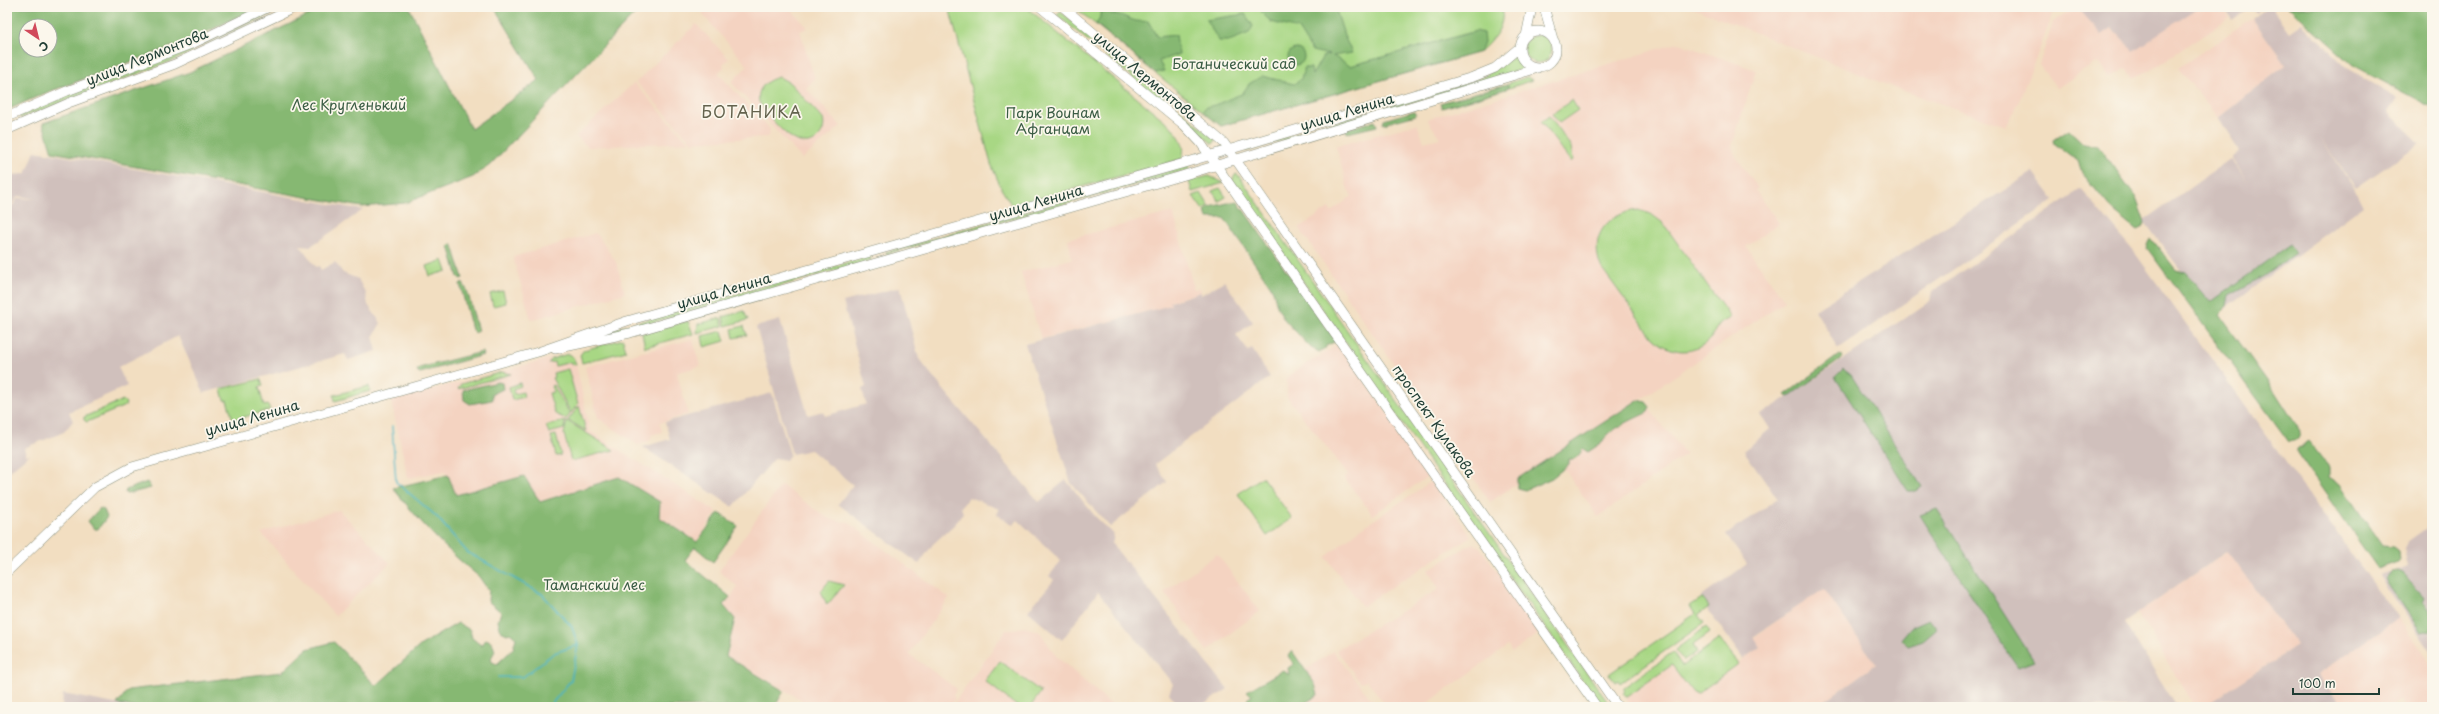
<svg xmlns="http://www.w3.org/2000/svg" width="2439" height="714" font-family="'Playpen Sans',sans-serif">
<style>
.built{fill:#f4d3c1}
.industrial{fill:#d0c0bc}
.green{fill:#a8d784;stroke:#648a5c}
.forest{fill:#86b872;stroke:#527a53;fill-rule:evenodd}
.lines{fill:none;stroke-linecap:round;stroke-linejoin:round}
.stream{stroke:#47b4c3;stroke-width:1.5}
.major-casing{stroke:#888e7a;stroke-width:10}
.major{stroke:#fff;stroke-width:9}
.labels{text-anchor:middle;stroke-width:3.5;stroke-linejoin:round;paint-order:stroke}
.street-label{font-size:14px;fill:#1f3d34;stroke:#fbf7ec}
.park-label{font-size:14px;fill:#3a5c44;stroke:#fbf7ec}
.quarter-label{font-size:16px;letter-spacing:1px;fill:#64634e;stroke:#fbf7ec}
</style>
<rect width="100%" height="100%" fill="#fbf7ec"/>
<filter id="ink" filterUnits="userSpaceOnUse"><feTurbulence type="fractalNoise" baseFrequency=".025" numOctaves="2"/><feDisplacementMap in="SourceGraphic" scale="8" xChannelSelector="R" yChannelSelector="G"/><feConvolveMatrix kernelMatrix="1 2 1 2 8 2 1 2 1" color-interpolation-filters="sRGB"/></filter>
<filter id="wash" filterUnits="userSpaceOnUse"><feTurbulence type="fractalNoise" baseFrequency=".012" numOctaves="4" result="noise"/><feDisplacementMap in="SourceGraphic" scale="16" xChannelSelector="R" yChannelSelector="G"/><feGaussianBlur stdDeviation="0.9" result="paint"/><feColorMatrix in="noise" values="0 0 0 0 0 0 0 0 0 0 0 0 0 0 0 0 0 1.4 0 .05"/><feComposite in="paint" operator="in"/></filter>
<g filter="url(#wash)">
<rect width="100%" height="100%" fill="#f2dec1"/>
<path class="built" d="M 709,7 L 789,7 L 808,28 L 800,31 L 815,79 L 806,88 L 841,126 L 802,159 L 731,82 L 748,66 L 702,14 Z
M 1691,7 L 2056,7 L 2018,103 L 2006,126 L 1895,88 Z
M 2074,7 L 2112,28 L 2134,50 L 2199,7 L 2220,7 L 2229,18 L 2149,71 L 2133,78 L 2126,68 L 2110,78 L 2097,62 L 2057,88 L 2039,65 L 2053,22 Z
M 2252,18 L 2286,65 L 2218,118 L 2178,68 Z
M 696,24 L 729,59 L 723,64 L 724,67 L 718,73 L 770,129 L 768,137 L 692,142 L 636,82 Z
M 1678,43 L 1756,70 L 1732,146 L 1735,155 L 1758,188 L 1755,190 L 1779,223 L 1746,247 L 1785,301 L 1490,502 L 1299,228 L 1329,208 L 1331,212 L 1352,196 L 1348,190 L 1336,146 L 1417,124 L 1424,142 L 1440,138 L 1427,119 Z
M 634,83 L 689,142 L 588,147 L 576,136 Z
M 1173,212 L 1194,289 L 1200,288 L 1201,292 L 1171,301 L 1172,305 L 1041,339 L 1021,272 L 1072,259 L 1068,239 Z
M 596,233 L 616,262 L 625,293 L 531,320 L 513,257 Z
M 693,339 L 700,366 L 677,373 L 688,414 L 660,423 L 662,432 L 651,435 L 651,440 L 638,445 L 598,418 L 585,367 Z
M 1339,344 L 1431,474 L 1373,515 L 1344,478 L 1348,474 L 1287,397 L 1287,379 L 1292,373 Z
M 568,354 L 573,357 L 576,364 L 590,431 L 717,512 L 697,541 L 660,517 L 659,501 L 619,477 L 540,501 L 523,476 L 456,495 L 445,471 L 408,478 L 391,400 Z
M 1645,404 L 1686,454 L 1598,517 L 1560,463 Z
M 1432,481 L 1471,536 L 1362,606 L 1326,557 L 1356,532 Z
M 781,485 L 829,519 L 848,522 L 949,598 L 909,654 L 957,689 L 953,695 L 955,699 L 949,707 L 798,707 L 802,700 L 727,656 L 736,620 L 724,606 L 738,587 L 719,571 Z
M 339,510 L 390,563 L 335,616 L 261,533 Z
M 1473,543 L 1479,546 L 1541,632 L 1512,652 L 1508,646 L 1422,707 L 1387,707 L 1367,680 L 1360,682 L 1336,650 L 1439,589 L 1428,570 Z
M 2228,551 L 2297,645 L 2203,707 L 2194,707 L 2138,612 Z
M 1217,554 L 1260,611 L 1207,651 L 1164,592 Z
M 1824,588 L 1876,664 L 1816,707 L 1632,707 L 1626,698 L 1672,664 L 1694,695 L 1760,647 L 1753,638 Z
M 2398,618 L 2432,664 L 2432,707 L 2405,707 L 2400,699 L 2389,707 L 2342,707 L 2318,674 Z
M 1025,627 L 1040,632 L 1056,656 L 1114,707 L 951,707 L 1006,630 Z
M 1333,651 L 1377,707 L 1251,707 Z"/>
<path class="industrial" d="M 2077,7 L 2199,7 L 2134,51 L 2112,28 L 2102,35 Z
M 2224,7 L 2260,7 L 2256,13 L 2249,8 L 2232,20 Z
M 2267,7 L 2271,7 L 2289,32 L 2302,23 L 2348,69 L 2398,98 L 2388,112 L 2420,143 L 2356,188 L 2319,137 L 2354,188 L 2363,206 L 2215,316 L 2144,221 L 2230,159 L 2248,182 L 2231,158 L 2240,151 L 2218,118 L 2286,65 L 2252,18 Z
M 35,151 L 363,210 L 311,246 L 300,245 L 316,267 L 319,266 L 321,270 L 335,262 L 343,273 L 358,279 L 366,294 L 368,305 L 381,323 L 373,337 L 377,351 L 348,360 L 345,354 L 204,393 L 178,336 L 118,367 L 127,386 L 69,412 L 73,421 L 64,432 L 24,448 L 26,455 L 30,454 L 7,473 L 7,213 L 18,198 L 36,199 L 18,196 L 7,211 L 7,175 L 26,174 Z
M 2033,172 L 2054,200 L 1838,349 L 1815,310 Z
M 2081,189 L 2135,253 L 2398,618 L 2318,674 L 2342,707 L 2203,707 L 2297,645 L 2227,551 L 2124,622 L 2177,707 L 1816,707 L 1876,664 L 1824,589 L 1753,637 L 1760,647 L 1743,659 L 1700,598 L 1747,564 L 1726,535 L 1778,499 L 1744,451 L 1770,429 L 1761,415 L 1930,301 L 1932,292 Z
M 1224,281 L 1253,322 L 1236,335 L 1248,351 L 1252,349 L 1270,377 L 1155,464 L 1167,482 L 1110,527 L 1071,483 L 1025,344 L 1171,305 L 1170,302 L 1201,292 L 1201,295 Z
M 900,287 L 919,359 L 943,389 L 1039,502 L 1066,480 L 1095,516 L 1114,535 L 1112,544 L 1228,689 L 1200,707 L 1180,707 L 1169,693 L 1173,684 L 1098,592 L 1062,640 L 1028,611 L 1054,580 L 1049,576 L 1061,561 L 1018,520 L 1013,525 L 997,514 L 999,509 L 969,497 L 961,507 L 963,513 L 955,524 L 933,544 L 919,564 L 838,504 L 853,485 L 811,450 L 792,454 L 756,327 L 780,320 L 808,415 L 823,411 L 825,416 L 866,404 L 862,389 L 866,387 L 843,302 Z
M 772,393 L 790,454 L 786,460 L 775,458 L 733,507 L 643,447 L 670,439 L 665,422 Z
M 2432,524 L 2432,653 L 2379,576 L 2408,566 L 2404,548 L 2407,542 Z
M 63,694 L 131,707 L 62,707 Z"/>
<path class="green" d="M 278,7 L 286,7 L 200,46 Z
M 949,7 L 1026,7 L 1170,125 C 1179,136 1187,144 1182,159 L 1012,206 L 1002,190 L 991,164 Z
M 1074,7 L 1502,7 C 1505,28 1494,38 1480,52 L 1221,126 Z
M 1060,11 L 1216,140 L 1213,144 L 1057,15 Z
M1524 49a14 14 0 1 1 28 0a14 14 0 1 1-28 0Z
M 192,48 L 193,51 L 174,60 L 20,118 L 19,116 L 68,95 Z
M 1515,56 L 1524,69 L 1246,151 L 1246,149 L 1480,79 Z
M 779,77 L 790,83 L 823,119 C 825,127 823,133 817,139 C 798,156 769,117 759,102 C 756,88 767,80 779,77 Z
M 1527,77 L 1532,80 L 1509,88 L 1507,84 Z
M 1572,100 L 1578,110 L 1559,123 L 1552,114 Z
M 1549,116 L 1571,147 L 1573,160 L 1571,162 L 1541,122 Z
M 1189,165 L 1190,169 L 886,254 L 886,252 Z
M 1236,174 L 1239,176 L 1611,707 L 1601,707 L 1232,180 Z
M 1209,176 L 1224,183 L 1192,192 L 1189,181 Z
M 1220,188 L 1226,197 L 1219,201 L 1212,191 Z
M 1201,193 L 1209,206 L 1203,210 L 1193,196 Z
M 1638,210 L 1651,214 L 1663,223 L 1730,317 C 1726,319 1720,322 1718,326 C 1714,330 1714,335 1710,339 C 1692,357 1670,353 1653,338 L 1601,267 C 1589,236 1606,214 1638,210 Z
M 870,256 L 871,260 L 629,329 L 604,334 L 604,332 Z
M 443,260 L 447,271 L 430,276 L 427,266 Z
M 503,291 L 506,303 L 493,306 L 490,294 Z
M 744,311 L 748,320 L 725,326 L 723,317 Z
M 721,318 L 723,326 L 697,333 L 698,324 Z
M 688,321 L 693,334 L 645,347 L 642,333 Z
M 744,326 L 747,335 L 734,338 L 732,329 Z
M 722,331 L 725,341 L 704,347 L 702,336 Z
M 623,339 L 626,351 L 582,363 L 580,355 L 584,350 Z
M 568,354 L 573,357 L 576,364 L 572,365 L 571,362 L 555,366 L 554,362 L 548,363 L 552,359 Z
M 568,369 L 578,404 L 571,413 L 552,378 L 554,377 L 553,373 Z
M 502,372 L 511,374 L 458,389 L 461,384 Z
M 261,379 L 263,386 L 259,387 L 264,406 L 268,405 L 270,410 L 233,420 L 227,400 L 224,400 L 221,389 Z
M 520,383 L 521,386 L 513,389 L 514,394 L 523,392 L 524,397 L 512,400 L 509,387 Z
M 553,385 L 570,414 L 566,419 L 555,414 L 549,393 L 553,392 L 551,386 Z
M 369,386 L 370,391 L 335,401 L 334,395 Z
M 123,400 L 126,403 L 125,406 L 87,422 L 84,420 L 84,417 Z
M 579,406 L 586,431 L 568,420 Z
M 565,421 L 564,429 L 549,433 L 546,426 Z
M 567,421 L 614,450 L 571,461 L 564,434 Z
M 556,435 L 561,455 L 556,456 L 551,436 Z
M 1262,477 L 1292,518 L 1267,536 L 1238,494 Z
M 829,581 L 844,585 L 827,605 L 821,591 Z
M 1702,598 L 1709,607 L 1698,615 L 1704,623 L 1620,683 L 1618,680 L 1615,682 L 1609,674 L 1695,614 L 1690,606 Z
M 1706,627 L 1710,633 L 1693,645 L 1697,652 L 1684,661 L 1675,650 Z
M 1719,639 L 1738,662 L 1737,665 L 1697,694 L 1693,693 L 1672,665 L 1626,697 L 1623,693 L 1625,691 L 1623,688 L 1673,652 L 1682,666 Z
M 1000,661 L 1041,692 L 1030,707 L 1018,707 L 985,681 Z"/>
<path class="forest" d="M 7,7 L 258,7 L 190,40 L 43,94 L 7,110 ZM 26,26 L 50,26 L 50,50 L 26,50 Z
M 325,7 L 409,7 L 471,129 L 539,80 L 494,7 L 641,7 L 490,165 L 473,177 L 405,203 L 362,207 L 52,152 L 43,123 L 190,72 Z
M 1104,7 L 1111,14 C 1125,13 1130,24 1148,21 L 1157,37 L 1176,35 L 1179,54 L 1159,61 L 1164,71 L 1155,73 L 1096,24 L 1100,17 L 1101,8 Z
M 1269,7 L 1335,7 L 1345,38 L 1352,53 L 1333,56 L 1350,66 L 1476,31 L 1483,33 L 1484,42 L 1480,52 L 1221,126 L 1202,111 L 1206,107 C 1219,105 1229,98 1242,94 L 1249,84 L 1262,76 L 1294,84 L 1301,79 L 1304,68 L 1311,68 L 1312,75 L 1323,56 L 1330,55 L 1312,51 L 1298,29 L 1271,22 L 1261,12 Z
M 2289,7 L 2432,7 L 2432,107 L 2353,65 Z
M 1245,14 L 1253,26 L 1249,33 L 1229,41 L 1219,41 L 1206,20 Z
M1288 57a8 8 0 1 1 16 0a8 8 0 1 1-16 0Z
M 1507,84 L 1509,88 L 1442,108 L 1440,103 Z
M 1414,111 L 1416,115 L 1383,124 L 1384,120 Z
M 1375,121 L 1377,126 L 1347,133 L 1346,129 Z
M 2069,130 L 2084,144 L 2098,146 L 2136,198 L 2145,223 L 2143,227 L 2137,230 L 2114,212 L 2082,173 L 2078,161 L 2055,144 L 2054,140 Z
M 1237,201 L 1336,341 L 1326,346 L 1325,349 L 1320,352 L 1311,348 L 1284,319 L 1277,306 L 1273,290 L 1224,218 L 1207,218 L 1205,211 L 1210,207 Z
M 2151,238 L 2176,270 L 2185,272 L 2211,302 L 2290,245 L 2295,253 L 2264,276 L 2229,295 L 2227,306 L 2219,314 L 2275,392 L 2300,431 C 2299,439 2296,441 2289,442 L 2147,248 Z
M 452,243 L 463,278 L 461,279 L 458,277 L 449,246 Z
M 462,282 L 467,290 L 478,331 L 475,333 L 472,330 L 460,284 Z
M 482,352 L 483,355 L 420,373 L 417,371 L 419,368 Z
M 1839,355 L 1843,356 L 1840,360 L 1788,397 L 1785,395 Z
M 1843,369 L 1851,375 L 1922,487 L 1915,491 L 1908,491 L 1835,377 Z
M 498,382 L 502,383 L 503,389 L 492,394 L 492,400 L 470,404 L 464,400 L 463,390 Z
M 1638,400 L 1646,402 L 1650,407 L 1648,412 C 1637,418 1606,430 1603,442 L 1588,452 L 1583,449 C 1579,455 1576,460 1569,459 L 1569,464 L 1552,478 L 1525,490 L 1517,488 L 1517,479 Z
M 2308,441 L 2329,467 L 2329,477 L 2340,484 L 2382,546 L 2394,547 L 2399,551 L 2400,561 L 2378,569 L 2297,453 L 2297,449 Z
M 448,475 L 456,495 L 524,476 L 540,502 L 619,477 L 660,502 L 659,517 L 697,542 L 719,513 L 738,526 L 713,562 L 695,547 L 685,560 L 730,597 L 723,605 L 735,619 L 726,656 L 784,691 L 774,707 L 133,707 L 117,704 L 128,690 L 282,672 L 307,649 L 334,642 L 376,686 L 421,645 L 458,623 L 470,630 L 472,638 L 482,646 L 486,639 L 492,642 L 495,651 L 491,658 L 492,662 L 497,664 L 513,649 L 516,638 L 510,633 L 507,634 L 501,631 L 498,621 L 501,612 L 488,601 L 489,589 C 483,585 482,579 477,575 C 443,547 420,522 393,488 Z
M 147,482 L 151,488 L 127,494 L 125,493 L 126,490 Z
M 100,508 L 104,510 L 107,517 L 98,529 L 94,529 L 88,521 Z
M 1937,509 L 2034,661 L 2018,667 L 2004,647 L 1920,515 Z
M 2397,571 L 2402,573 L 2424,598 L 2422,602 L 2432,615 L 2432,630 L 2421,632 L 2385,579 L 2391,572 Z
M 1929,619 L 1937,629 L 1923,641 L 1908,646 L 1901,639 L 1911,627 Z
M 1292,651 L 1315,684 L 1318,695 L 1305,703 L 1305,707 L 1291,705 L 1270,707 L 1265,703 L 1262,707 L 1248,707 L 1246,704 L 1248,698 L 1252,696 L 1247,691 L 1283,670 L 1289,675 L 1288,668 L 1294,664 L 1288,656 Z"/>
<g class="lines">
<path class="stream" d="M 392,426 L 396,482 L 436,516 L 467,552 L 542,594 L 572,627 L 578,645 L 571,680 L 549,707
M 498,677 L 523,677 L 554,653 L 578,645"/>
</g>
</g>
<g filter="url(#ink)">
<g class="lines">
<g class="major-casing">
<path id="major" d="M 1040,7 L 1184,125 L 1200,142 L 1597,707
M 1063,7 L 1224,143 L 1618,707
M 1544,7 L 1553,39
M1520 49a18 18 0 1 1 36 0a18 18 0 1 1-36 0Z
M 1526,36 L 1532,7
M 7,117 L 67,91 L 194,43 L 269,7
M 7,130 L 71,102 L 175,64 L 296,7
M 555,349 L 630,333 L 1178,177 L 1538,68
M 7,572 L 95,487 L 132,467 L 538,352 L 627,321 L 1181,164 L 1473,77 L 1495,68 L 1520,47"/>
</g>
<use href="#major" class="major"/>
</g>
</g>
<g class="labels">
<g class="street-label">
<text transform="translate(147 57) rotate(-22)" y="5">улица Лермонтова</text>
<text transform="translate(1145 76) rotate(40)" y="5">улица Лермонтова</text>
<text transform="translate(1347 112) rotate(-17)" y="5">улица Ленина</text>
<text transform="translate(1036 203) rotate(-16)" y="5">улица Ленина</text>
<text transform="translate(724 291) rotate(-16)" y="5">улица Ленина</text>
<text transform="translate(252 418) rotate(-16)" y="5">улица Ленина</text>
<text transform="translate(1434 421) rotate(55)" y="5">проспект Кулакова</text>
</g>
<g class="park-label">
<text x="1234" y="69">Ботанический сад</text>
<text x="349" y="110">Лес Кругленький</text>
<text x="1053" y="118">Парк Воинам<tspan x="1053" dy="16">Афганцам</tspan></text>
<text x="594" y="590">Таманский лес</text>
</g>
<g class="quarter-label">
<text x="752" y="118">БОТАНИКА</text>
</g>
</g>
<rect width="2439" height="714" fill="none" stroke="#fbf7ec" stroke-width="24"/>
<g transform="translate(38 38) rotate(145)"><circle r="19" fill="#fbf7ec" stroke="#a3ada2"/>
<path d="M0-3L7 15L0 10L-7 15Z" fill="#d1495b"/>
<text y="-6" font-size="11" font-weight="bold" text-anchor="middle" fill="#1f3d34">С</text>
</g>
<path d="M2293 688v6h86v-6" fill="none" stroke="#1f3d34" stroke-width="2"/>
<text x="2299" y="688" font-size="12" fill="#1f3d34" stroke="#fbf7ec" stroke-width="3" paint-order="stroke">100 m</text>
</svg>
